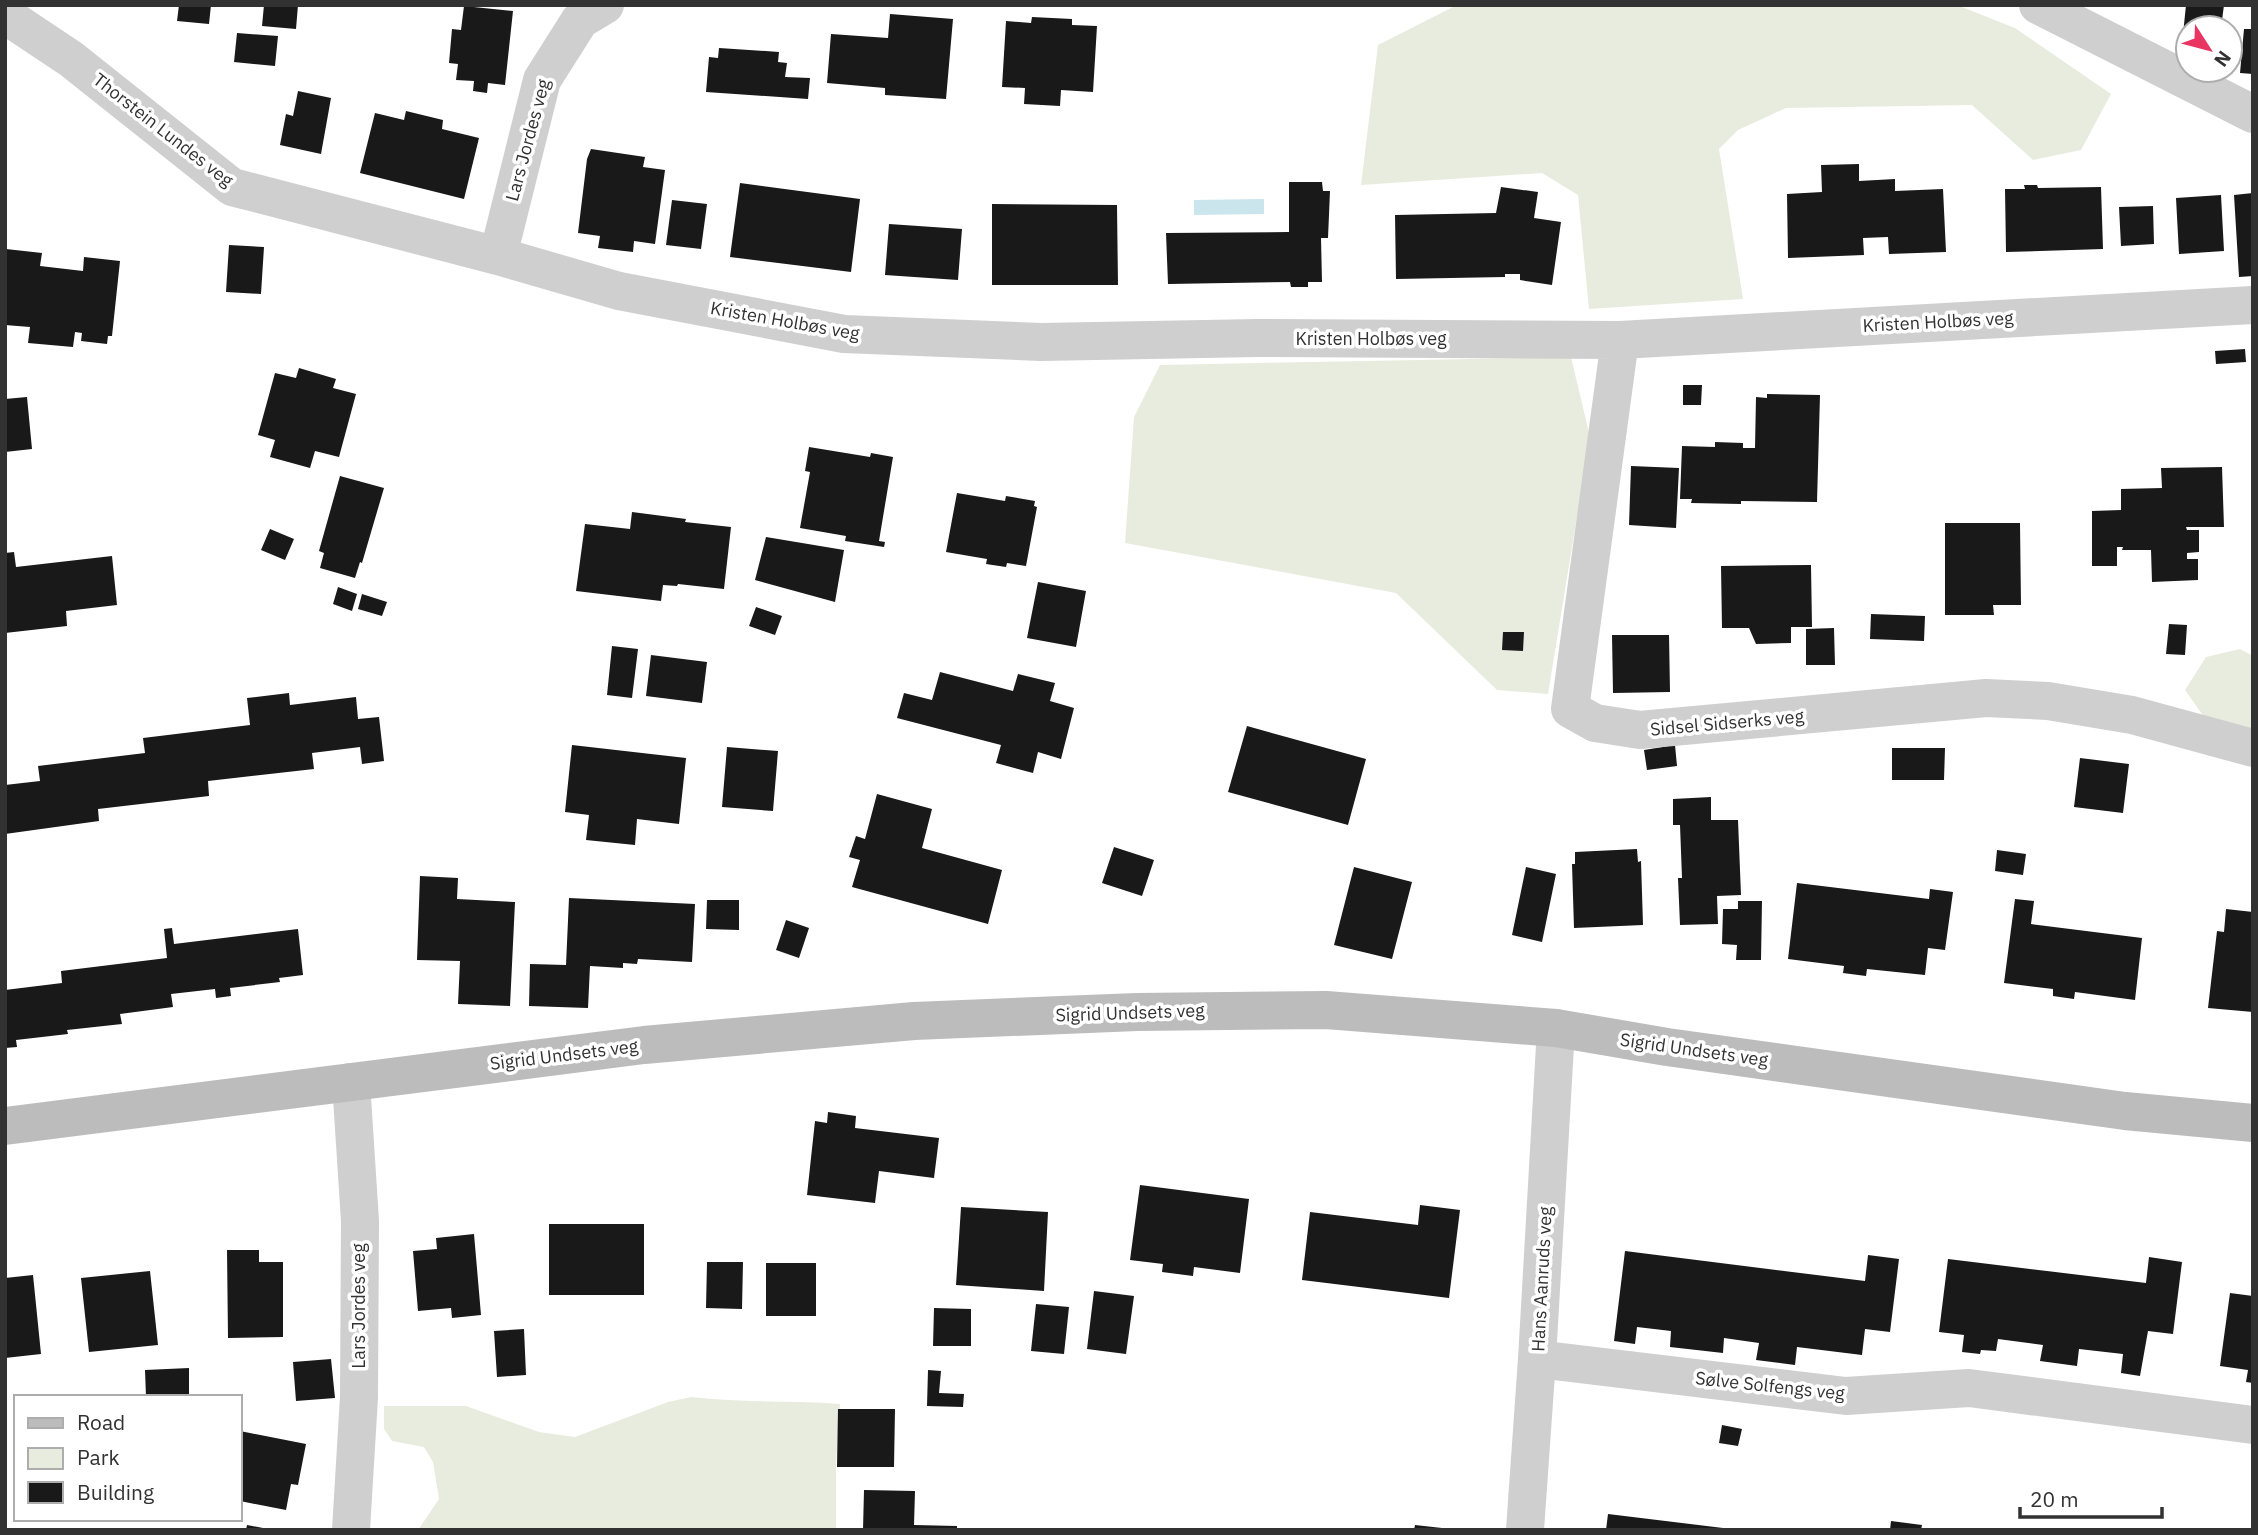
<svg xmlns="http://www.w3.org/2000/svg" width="2258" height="1535" font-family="'IBM Plex Sans',sans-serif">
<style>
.green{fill:#e8ecde}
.water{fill:#cae5ec}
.building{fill:#191919}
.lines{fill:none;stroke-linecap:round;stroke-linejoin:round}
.street{stroke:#cfcfcf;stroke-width:38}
.secondary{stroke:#bcbcbc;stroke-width:38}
.labels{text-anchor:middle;stroke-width:7;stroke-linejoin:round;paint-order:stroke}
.street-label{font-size:18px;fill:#323232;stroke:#fff}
</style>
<rect width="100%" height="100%" fill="#fff"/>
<path class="green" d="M 1457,5 L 1957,5 L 2015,28 L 2111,94 L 2081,150 L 2033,160 L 1972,105 L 1786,108 L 1738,130 L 1719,149 L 1743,299 L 1589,309 L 1578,195 L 1542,173 L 1361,185 L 1378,45 Z
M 1571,357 L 1590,437 L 1548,694 L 1497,690 L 1396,593 L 1125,543 L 1134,417 L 1160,365 Z
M 2240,649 L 2253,656 L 2253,730 L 2204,717 L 2185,690 L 2206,657 Z
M 691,1397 C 740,1403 790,1400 840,1404 L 836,1463 L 836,1530 L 418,1530 L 439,1499 L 433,1462 L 424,1447 L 392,1441 L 384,1429 L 384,1406 L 466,1406 L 539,1432 L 575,1437 L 668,1402 Z"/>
<path class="water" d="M 1264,199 L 1264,214 L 1194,215 L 1194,200 Z"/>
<path class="building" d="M 179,5 L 211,5 L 209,24 L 177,21 Z
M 264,5 L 298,5 L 296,29 L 262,26 Z
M 2186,5 L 2224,5 L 2221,28 L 2188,28 L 2188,57 L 2181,54 Z
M 464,6 L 513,11 L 505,85 L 488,83 L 487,93 L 473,91 L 474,81 L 456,80 L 458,64 L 449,63 L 452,29 L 461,30 Z
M 890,14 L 953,19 L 946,99 L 885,95 L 885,88 L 827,83 L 831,34 L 888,38 Z
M 1032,17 L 1072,19 L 1072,25 L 1097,26 L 1093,92 L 1061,90 L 1060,106 L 1024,104 L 1025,88 L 1002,87 L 1006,21 L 1031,23 Z
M 2244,29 L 2253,29 L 2253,74 L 2240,73 Z
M 237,33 L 278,36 L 275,66 L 234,62 Z
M 719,48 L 779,52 L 778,62 L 787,63 L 785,77 L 810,78 L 808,99 L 706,92 L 709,57 L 718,58 Z
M 298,91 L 331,98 L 321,154 L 280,145 L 286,114 L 293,116 Z
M 406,111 L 443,120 L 442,129 L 479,138 L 464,199 L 360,173 L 375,113 L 404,120 Z
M 591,149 L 645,157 L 643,167 L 665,170 L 655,244 L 634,241 L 633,252 L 598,248 L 600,236 L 578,233 L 587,159 Z
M 1859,164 L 1859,181 L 1895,179 L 1895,191 L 1943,189 L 1946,252 L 1889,254 L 1888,237 L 1863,238 L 1864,255 L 1788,258 L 1787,194 L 1822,192 L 1821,165 Z
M 1289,182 L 1322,182 L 1323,191 L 1330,191 L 1328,238 L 1321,238 L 1322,282 L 1308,282 L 1308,287 L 1291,287 L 1290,282 L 1168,284 L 1166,233 L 1289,232 Z
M 740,183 L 860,199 L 851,272 L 730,257 Z
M 2024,185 L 2037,185 L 2038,188 L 2101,187 L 2103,249 L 2006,252 L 2005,189 L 2025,189 Z
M 1501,187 L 1538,192 L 1534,218 L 1561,222 L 1552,285 L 1520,280 L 1520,274 L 1505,274 L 1505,277 L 1396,279 L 1395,215 L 1496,213 Z
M 2253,193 L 2253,276 L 2239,277 L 2234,195 Z
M 2221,195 L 2224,251 L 2179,254 L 2176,198 Z
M 672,200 L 707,204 L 701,249 L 666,245 Z
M 992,204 L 1117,205 L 1118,285 L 992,285 Z
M 2153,206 L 2154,244 L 2121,246 L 2119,207 Z
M 889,224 L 962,229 L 958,280 L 885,275 Z
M 229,245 L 264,247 L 261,294 L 226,292 Z
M 6,249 L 42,253 L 40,266 L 83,271 L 84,257 L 120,261 L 112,336 L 108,336 L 107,344 L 81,341 L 82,333 L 75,332 L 73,347 L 28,343 L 30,327 L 5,325 Z
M 2245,349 L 2246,362 L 2216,364 L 2215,351 Z
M 299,368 L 336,379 L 333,388 L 356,394 L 339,457 L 315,451 L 310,468 L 270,457 L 275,440 L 258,435 L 275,373 L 296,378 Z
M 1683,385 L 1702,385 L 1701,405 L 1683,405 Z
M 1767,394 L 1820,395 L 1817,502 L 1741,501 L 1741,504 L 1691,503 L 1692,499 L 1680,499 L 1682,446 L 1715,447 L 1715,442 L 1743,443 L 1743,448 L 1755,448 L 1756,397 L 1767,398 Z
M 27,397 L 32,449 L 5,452 L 5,399 Z
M 809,447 L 870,457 L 871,453 L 893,457 L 879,541 L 885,542 L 884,547 L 845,541 L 846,536 L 800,528 L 810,472 L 805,471 Z
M 1631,466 L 1679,468 L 1676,528 L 1629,525 Z
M 2222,467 L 2224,527 L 2186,527 L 2187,530 L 2199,530 L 2199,552 L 2187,553 L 2187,559 L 2198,559 L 2198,580 L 2152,582 L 2151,550 L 2122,550 L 2123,547 L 2117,547 L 2117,566 L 2092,566 L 2092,511 L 2121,510 L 2121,489 L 2162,488 L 2161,468 Z
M 340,476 L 384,488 L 362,563 L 360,562 L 355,578 L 320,568 L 324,553 L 319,551 Z
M 957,493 L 1005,501 L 1006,496 L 1035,501 L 1034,506 L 1037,507 L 1026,566 L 1007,563 L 1006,567 L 986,564 L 987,559 L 946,552 Z
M 632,512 L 686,519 L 685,522 L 731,527 L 724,589 L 678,584 L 677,586 L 663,585 L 661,601 L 576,591 L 585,524 L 630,529 Z
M 1945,523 L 2020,523 L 2021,605 L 1993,605 L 1994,615 L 1945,615 Z
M 270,529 L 294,539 L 285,560 L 261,550 Z
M 766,537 L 844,550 L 835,602 L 755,580 Z
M 14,552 L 16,567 L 112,556 L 117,605 L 66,611 L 67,626 L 5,633 L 5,553 Z
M 1811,565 L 1812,627 L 1791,627 L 1791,643 L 1756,644 L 1749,628 L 1722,628 L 1721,566 Z
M 1038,582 L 1086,591 L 1076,647 L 1027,638 Z
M 338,587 L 357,594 L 352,611 L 333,604 Z
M 362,594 L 387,602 L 382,616 L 358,609 Z
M 756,607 L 782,616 L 775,635 L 749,626 Z
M 1871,614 L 1925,616 L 1924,641 L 1870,639 Z
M 2169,624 L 2187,625 L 2185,655 L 2166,654 Z
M 1834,628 L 1835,665 L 1806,665 L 1806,629 Z
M 1503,632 L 1524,632 L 1523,651 L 1502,650 Z
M 1612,635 L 1669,635 L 1670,692 L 1613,693 Z
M 612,646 L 638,649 L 632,698 L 607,695 Z
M 651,655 L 707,662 L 702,703 L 646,696 Z
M 940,672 L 1013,691 L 1018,674 L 1055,683 L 1050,701 L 1074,708 L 1061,759 L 1038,752 L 1033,773 L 996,763 L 1001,745 L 897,718 L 904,693 L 932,700 Z
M 289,693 L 290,705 L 356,697 L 358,719 L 379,717 L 384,761 L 362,764 L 360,747 L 312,753 L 314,769 L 208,781 L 209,796 L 98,809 L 99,821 L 5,834 L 5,785 L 40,781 L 38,766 L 145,753 L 143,738 L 250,725 L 247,698 Z
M 1247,726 L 1366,759 L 1348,825 L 1228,792 Z
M 572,745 L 686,758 L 679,824 L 637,819 L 635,845 L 586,840 L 589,815 L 565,812 Z
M 1675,745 L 1677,766 L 1647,770 L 1644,750 Z
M 727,747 L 778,751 L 773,811 L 722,807 Z
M 1892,748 L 1945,748 L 1944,780 L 1892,780 Z
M 2080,758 L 2129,764 L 2123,813 L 2074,807 Z
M 877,794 L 932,809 L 922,848 L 1002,870 L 988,924 L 852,887 L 860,860 L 849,857 L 856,836 L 865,839 Z
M 1711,797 L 1711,820 L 1738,820 L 1741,895 L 1717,896 L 1718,924 L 1680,925 L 1678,878 L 1682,878 L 1680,825 L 1673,825 L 1673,799 Z
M 1114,847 L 1154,860 L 1142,896 L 1102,883 Z
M 1637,849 L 1638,862 L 1641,861 L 1643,925 L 1574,928 L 1572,864 L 1575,864 L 1575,852 Z
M 1997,850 L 2026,854 L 2023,875 L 1995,871 Z
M 1354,867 L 1412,882 L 1392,959 L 1334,945 Z
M 1526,867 L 1556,874 L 1542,942 L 1512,935 Z
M 420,876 L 458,878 L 457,899 L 515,902 L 510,1006 L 458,1004 L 460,961 L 417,960 Z
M 1797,883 L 1929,899 L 1930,889 L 1953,892 L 1945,950 L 1928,948 L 1925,975 L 1867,969 L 1866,976 L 1843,973 L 1844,966 L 1788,959 Z
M 569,898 L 695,904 L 692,962 L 638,959 L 637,964 L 623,963 L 623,968 L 590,966 L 588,1008 L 529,1006 L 530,964 L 566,965 Z
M 2015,899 L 2034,901 L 2031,924 L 2142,938 L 2135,1000 L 2075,992 L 2074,999 L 2053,996 L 2053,989 L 2004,983 Z
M 707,900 L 739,900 L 739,930 L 706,929 Z
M 1738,901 L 1762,901 L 1761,960 L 1736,960 L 1737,945 L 1722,944 L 1723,909 L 1738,909 Z
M 2226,909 L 2253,912 L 2253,1012 L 2208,1008 L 2217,931 L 2224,932 Z
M 786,920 L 809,928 L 799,958 L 776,950 Z
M 172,928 L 174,944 L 298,929 L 303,975 L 279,978 L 280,982 L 230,988 L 231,996 L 216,998 L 215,989 L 171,994 L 173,1007 L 120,1014 L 122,1024 L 67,1030 L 68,1034 L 16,1040 L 17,1047 L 5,1048 L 5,990 L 62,983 L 61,971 L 167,958 L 164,929 Z
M 828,1112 L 856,1116 L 855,1128 L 939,1138 L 934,1178 L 879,1171 L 875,1203 L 807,1195 L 815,1121 L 827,1123 Z
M 1140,1185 L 1249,1199 L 1240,1273 L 1194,1267 L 1193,1276 L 1162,1272 L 1163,1264 L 1130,1260 Z
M 1420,1205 L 1460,1210 L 1449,1298 L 1302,1280 L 1310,1212 L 1418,1225 Z
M 961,1207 L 1048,1212 L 1044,1291 L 956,1285 Z
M 549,1224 L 644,1224 L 644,1295 L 549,1295 Z
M 474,1234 L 481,1315 L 452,1318 L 451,1308 L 418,1311 L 413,1251 L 437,1249 L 436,1238 Z
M 227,1250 L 259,1250 L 259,1262 L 283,1262 L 283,1337 L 228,1338 Z
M 1625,1251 L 1865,1281 L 1868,1255 L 1899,1259 L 1890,1332 L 1865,1329 L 1862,1355 L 1797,1347 L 1795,1365 L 1756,1360 L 1759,1343 L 1724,1338 L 1723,1353 L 1670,1347 L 1671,1331 L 1637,1327 L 1635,1344 L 1614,1341 Z
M 2149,1257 L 2182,1262 L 2173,1334 L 2148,1331 L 2140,1376 L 2121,1373 L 2123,1354 L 2079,1349 L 2077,1366 L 2040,1361 L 2043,1345 L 1998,1339 L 1996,1351 L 1981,1350 L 1980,1354 L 1962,1352 L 1964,1335 L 1939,1332 L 1948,1259 L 2146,1283 Z
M 707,1262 L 743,1262 L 742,1309 L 706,1308 Z
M 766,1263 L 816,1263 L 816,1316 L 766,1316 Z
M 150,1271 L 158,1345 L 89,1352 L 81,1278 Z
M 33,1275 L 41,1354 L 5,1358 L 5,1278 Z
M 1094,1291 L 1134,1296 L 1126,1354 L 1087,1349 Z
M 2230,1293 L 2253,1296 L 2253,1383 L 2246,1382 L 2248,1370 L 2220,1366 Z
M 1036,1304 L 1069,1307 L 1064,1354 L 1031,1351 Z
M 934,1308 L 971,1309 L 971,1346 L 933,1346 Z
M 524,1329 L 526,1375 L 497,1377 L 494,1331 Z
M 331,1359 L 335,1398 L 296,1401 L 293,1362 Z
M 189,1368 L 189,1397 L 146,1397 L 145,1370 Z
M 928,1370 L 941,1371 L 939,1393 L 964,1394 L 963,1407 L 927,1406 Z
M 838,1409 L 895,1409 L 894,1467 L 837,1467 Z
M 1722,1425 L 1742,1429 L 1738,1446 L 1719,1443 Z
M 240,1431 L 306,1444 L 298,1485 L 291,1484 L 286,1510 L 240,1501 Z
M 864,1490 L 915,1491 L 914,1525 L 957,1526 L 957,1530 L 863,1530 Z
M 1608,1514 L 1723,1528 L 1723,1530 L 1606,1530 Z
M 1891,1521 L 1922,1525 L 1921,1530 L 1890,1530 Z
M 247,1525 L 263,1528 L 263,1530 L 246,1530 Z
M 1415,1525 L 1442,1528 L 1442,1530 L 1414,1530 Z"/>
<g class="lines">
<path class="street" d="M 2038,5 L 2253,114
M 5,15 L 71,59 L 232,187 L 498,256 L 619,291 L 844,334 L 1041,342 L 1258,338 L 1620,340 L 2253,305
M 498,256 L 542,80 L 580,20 L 605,5
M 1620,340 L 1570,709 L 1595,723 L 1640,730 L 1986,698 L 2048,701 L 2132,715 L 2253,748
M 1537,1359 L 1846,1396 L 1969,1388 L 2253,1425
M 351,1530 L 359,1397 L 360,1221 L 351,1082
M 1525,1530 L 1537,1359 L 1556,1028"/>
<path class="secondary" d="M 5,1126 L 644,1045 L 914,1021 L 1137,1012 L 1326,1010 L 1556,1028 L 1667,1047 L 2125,1111 L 2253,1123"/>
</g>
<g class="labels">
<g class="street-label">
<text transform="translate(163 130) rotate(38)" y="6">Thorstein Lundes veg</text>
<text transform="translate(528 140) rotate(-75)" y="6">Lars Jordes veg</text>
<text transform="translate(785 321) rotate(10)" y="6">Kristen Holbøs veg</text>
<text transform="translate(1938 322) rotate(-3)" y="6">Kristen Holbøs veg</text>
<text x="1371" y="345">Kristen Holbøs veg</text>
<text transform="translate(1727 723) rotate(-5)" y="6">Sidsel Sidserks veg</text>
<text transform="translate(1130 1013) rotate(-2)" y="6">Sigrid Undsets veg</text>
<text transform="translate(1694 1050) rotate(8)" y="6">Sigrid Undsets veg</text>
<text transform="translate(564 1055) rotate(-7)" y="6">Sigrid Undsets veg</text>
<text transform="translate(1542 1279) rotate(-87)" y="6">Hans Aanruds veg</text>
<text transform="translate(359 1306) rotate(-90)" y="6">Lars Jordes veg</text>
<text transform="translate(1770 1386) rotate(6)" y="6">Sølve Solfengs veg</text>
</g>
</g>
<rect width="2258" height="1535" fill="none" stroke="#323232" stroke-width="14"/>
<rect x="14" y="1395" width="228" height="126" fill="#ffffff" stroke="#adadad" stroke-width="2"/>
<rect x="28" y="1418" width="35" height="10" fill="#bcbcbc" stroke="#adadad" stroke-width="2"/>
<text x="77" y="1430" font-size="21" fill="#323232">Road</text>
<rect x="28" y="1448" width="35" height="21" fill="#e8ecde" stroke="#adadad" stroke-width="2"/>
<text x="77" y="1465" font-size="21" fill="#323232">Park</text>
<rect x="28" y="1482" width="35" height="21" fill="#191919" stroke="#adadad" stroke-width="2"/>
<text x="77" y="1500" font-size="21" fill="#323232">Building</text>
<g transform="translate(2209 49) rotate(126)"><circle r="33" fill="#ffffff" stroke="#adadad" stroke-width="2"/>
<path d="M0-5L12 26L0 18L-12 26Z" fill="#e83562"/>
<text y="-10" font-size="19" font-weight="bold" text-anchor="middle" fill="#323232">N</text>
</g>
<path d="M2020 1507v10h142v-10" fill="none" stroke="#323232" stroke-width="3.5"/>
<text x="2030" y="1507" font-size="21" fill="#323232" stroke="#ffffff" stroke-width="5" paint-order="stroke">20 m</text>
</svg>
